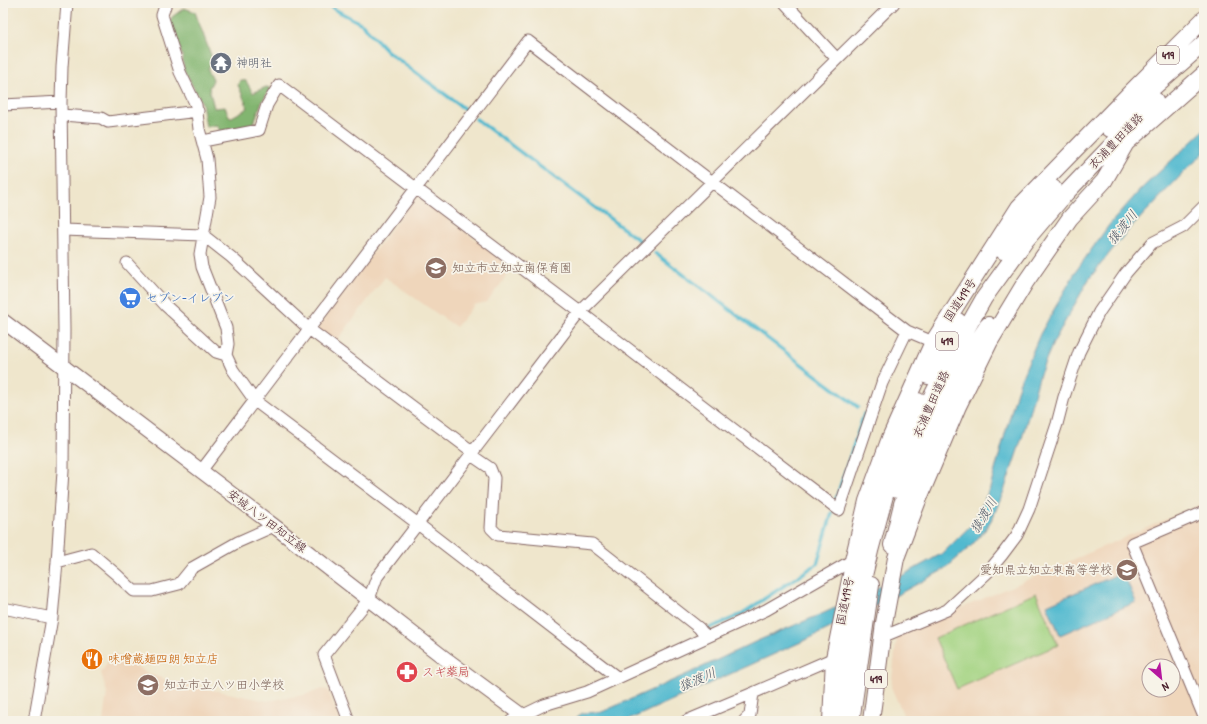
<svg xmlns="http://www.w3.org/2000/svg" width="1207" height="724" font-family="'Patrick Hand','Klee One',sans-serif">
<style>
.built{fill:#efd6bb;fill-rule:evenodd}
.green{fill:#a3d381;stroke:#767956}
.forest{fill:#82b56f;stroke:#666a4d}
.water{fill:#51b9cf;stroke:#4e6c7d}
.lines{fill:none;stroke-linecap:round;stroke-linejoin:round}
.stream{stroke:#51b9cf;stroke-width:3.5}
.minor-casing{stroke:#846563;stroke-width:13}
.major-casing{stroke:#846563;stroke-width:16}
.highway-casing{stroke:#846563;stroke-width:18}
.minor{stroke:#fff;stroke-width:11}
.major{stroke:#fff;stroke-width:14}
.highway{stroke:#fff;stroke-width:16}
.labels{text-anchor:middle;stroke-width:3.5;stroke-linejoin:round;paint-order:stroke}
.shield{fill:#f7f3e8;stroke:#7e5f64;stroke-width:1}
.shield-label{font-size:11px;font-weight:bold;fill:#4a1f2b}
.worship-label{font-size:12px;fill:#5b616d;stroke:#f7f3e8;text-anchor:start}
.street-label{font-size:12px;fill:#4a1f2b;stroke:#f7f3e8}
.education-label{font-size:12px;fill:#785e54;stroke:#f7f3e8;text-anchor:start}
.shop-label{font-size:12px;fill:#366cbe;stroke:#f7f3e8;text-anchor:start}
.food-label{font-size:12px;fill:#c56008;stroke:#f7f3e8;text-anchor:start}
.health-label{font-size:12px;fill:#be3a42;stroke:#f7f3e8;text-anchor:start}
.water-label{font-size:13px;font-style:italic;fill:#4c5564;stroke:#f7f3e8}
</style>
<rect width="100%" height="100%" fill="#f7f3e8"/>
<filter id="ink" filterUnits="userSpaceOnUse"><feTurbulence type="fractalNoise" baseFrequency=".025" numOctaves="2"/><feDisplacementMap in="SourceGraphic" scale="8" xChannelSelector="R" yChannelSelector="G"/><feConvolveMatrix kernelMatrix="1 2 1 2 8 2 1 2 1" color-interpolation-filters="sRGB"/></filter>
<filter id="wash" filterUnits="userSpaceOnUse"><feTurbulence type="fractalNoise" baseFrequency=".012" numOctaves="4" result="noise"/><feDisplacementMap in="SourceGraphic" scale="16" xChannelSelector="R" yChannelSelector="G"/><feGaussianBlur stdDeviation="0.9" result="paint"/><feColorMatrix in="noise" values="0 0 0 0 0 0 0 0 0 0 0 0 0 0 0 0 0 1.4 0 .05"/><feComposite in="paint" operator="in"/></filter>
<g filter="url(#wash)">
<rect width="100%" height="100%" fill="#efe6cc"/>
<path class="built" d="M 418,197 L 510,265 L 510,272 L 487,302 L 474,305 L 456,327 L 385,277 L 336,342 L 320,331 L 319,326 L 414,198 Z
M 1204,503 L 1204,721 L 906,721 L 891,687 L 897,636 ZM 1149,666 L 1173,666 L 1173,690 L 1149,690 Z
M 113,653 L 149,674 L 174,682 L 267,701 L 304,695 L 323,689 L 328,690 L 340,721 L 103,721 L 107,692 L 101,673 Z"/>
<path class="green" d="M 1036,593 L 1058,645 L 957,689 L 935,638 Z"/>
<path class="forest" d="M 184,8 L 195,12 L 212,58 L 208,70 L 213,80 L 209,88 L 214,108 L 225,107 L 230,118 L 248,108 L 238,85 L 240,80 L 246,81 L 253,93 L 266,87 L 270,88 L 261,104 L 253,125 L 220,131 L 217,125 L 206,127 L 202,103 L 184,70 L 182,55 L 170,22 L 172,17 Z"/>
<path class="water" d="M 1204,130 L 1204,153 L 1187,169 L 1124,235 L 1089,279 L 1053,343 L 1040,374 L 1022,438 L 1004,491 L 993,517 L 985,530 L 971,546 L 945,569 L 893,597 L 810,638 L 626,721 L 571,721 L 574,720 L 578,716 L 583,713 L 602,712 L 694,671 L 757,641 L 824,613 L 896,579 L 943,553 L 973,523 L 990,488 L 1019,384 L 1040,334 L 1076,271 L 1109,225 L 1141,189 Z
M 1123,572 L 1136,602 L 1060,635 L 1047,605 Z"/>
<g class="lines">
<path class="stream" d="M 328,3 L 334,9 L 362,24 L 387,51 L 466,110
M 476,119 L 640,241
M 655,253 L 858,407
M 836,499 L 864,414
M 710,628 L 740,615 L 817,564 L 832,513"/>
</g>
</g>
<g filter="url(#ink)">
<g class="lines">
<g class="minor-casing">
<path id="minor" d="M 166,3 L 162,15 L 180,72 L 196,105 L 199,129 L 207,159 L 210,197 L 200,254 L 202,267 L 226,328 L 228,344 L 226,355 L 233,370 L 255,401 L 418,524 L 618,678
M 785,3 L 837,59
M 3,105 L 61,102
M 62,115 L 101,118 L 108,122 L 198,111
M 203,141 L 259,130 L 267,105 L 279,85 L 580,312 L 839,510 L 882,383 L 907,331
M 63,230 L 203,235 L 231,257 L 309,329 L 473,452
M 127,263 L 166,306 L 216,352 L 226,355
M 471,455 L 490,468 L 494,478 L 491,528 L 498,535 L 592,544 L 699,628 L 702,632 L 707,636
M 201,471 L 528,41 L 907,331 L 933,342
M 1204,512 L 1132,543 L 1204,717
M 57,562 L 91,553 L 117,575 L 134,591 L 152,591 L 179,584 L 192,568 L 238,542 L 274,526
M 3,608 L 52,618
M 882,637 L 947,610 L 987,573 L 1002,555 L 1017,535 L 1029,509 L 1057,424 L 1064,397 L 1079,352 L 1099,312 L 1126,273 L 1152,243 L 1183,227 L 1204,206
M 34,721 L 52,618 L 57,562 L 63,471 L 64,330 L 61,102 L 62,67 L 67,3
M 349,721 L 324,655 L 369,599 L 377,577 L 580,312 L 894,3
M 511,721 L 544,705 L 587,692 L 766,610 L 853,560
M 686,721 L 753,693
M 744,721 L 750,715 L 753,693 L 834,658"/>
</g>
<g class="major-casing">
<path id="major" d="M 3,321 L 274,526 L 447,660 L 530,721"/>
</g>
<g class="highway-casing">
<path id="highway" d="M 1110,129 L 1146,94 L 1204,43
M 1003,251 L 1042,199 L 1053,188
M 928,376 L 958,321
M 897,490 L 913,445 L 932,396 L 958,344 L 984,298 L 1026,240 L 1066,193 L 1155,100
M 892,545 L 902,504 L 921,455 L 937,418 L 963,364 L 988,325
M 852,715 L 871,585
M 842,717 L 847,657 L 854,616 L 870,551 L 896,455 L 918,401
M 831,721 L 834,658 L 851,575 L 853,560 L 867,501 L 890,438 L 933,342 L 1019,207 L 1132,91 L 1204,19
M 871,721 L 884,623 L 896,558 L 917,503 L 958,406 L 990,341 L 1025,283 L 1070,218 L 1104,181 L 1126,143 L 1204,74"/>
</g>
<use href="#minor" class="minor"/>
<use href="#major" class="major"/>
<use href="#highway" class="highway"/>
</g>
</g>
<defs>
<g id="temple-disc" transform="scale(1.15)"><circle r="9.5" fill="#6b7280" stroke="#f7f3e8"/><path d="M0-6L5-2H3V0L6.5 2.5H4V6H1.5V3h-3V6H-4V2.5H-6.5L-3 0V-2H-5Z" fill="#fff"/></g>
<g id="school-disc" transform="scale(1.15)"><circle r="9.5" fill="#8d6e63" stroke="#f7f3e8"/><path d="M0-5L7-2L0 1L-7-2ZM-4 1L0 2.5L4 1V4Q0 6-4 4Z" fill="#fff"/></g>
<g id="supermarket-disc" transform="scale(1.15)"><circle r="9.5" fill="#3f7fe0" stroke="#f7f3e8"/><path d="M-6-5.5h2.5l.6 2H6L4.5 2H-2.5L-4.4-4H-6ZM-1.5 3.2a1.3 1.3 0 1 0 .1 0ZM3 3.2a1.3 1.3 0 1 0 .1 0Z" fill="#fff"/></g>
<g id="restaurant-disc" transform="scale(1.15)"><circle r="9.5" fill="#e8710a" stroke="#f7f3e8"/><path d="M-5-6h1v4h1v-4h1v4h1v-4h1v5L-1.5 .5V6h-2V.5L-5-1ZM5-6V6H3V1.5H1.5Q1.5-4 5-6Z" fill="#fff"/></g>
<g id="pharmacy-disc" transform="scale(1.15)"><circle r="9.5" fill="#e0444e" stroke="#f7f3e8"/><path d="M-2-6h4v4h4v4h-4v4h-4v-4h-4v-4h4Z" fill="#fff"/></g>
</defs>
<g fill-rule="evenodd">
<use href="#temple-disc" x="221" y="63"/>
<use href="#school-disc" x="436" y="268"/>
<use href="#supermarket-disc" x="130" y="298"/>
<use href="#school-disc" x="1127" y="570"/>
<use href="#restaurant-disc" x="92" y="659"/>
<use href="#pharmacy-disc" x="407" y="672"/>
<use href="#school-disc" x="148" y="685"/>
</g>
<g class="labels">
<g class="shield">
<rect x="1157" y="46" width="22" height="18" rx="3"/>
<rect x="936" y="332" width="22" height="18" rx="3"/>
<rect x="865" y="670" width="22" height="18" rx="3"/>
</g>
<g class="shield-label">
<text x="1168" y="59">419</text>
<text x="947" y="345">419</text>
<text x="876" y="683">419</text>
</g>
<g class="worship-label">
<text x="236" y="67">神明社</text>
</g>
<g class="street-label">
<text transform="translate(1116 141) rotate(-46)" y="4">衣浦豊田道路</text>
<text transform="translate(960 300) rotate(-57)" y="4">国道419号</text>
<text transform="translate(931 404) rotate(-66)" y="4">衣浦豊田道路</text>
<text transform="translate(267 521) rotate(37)" y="4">安城八ツ田知立線</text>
<text transform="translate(845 601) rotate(-79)" y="4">国道419号</text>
</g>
<g class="education-label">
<text x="452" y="272">知立市立知立南保育園</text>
<text x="1112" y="574" text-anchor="end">愛知県立知立東高等学校</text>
<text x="164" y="689">知立市立八ツ田小学校</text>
</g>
<g class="shop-label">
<text x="146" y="302">セブン-イレブン</text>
</g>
<g class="food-label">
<text x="108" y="663">味噌蔵麺四朗 知立店</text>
</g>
<g class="health-label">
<text x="422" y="676">スギ薬局</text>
</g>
<g class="water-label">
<text transform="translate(1122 227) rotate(-51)" y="5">猿渡川</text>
<text transform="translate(983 515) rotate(-59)" y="5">猿渡川</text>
<text transform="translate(697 679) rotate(-23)" y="5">猿渡川</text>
</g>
</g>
<rect width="1207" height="724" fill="none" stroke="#f7f3e8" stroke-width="16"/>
<g transform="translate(1161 678) rotate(152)"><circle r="19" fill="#f7f3e8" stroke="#b29e9c"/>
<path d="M0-3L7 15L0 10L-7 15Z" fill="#b5179e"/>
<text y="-6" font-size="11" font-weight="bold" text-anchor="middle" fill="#4a1f2b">N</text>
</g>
</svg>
